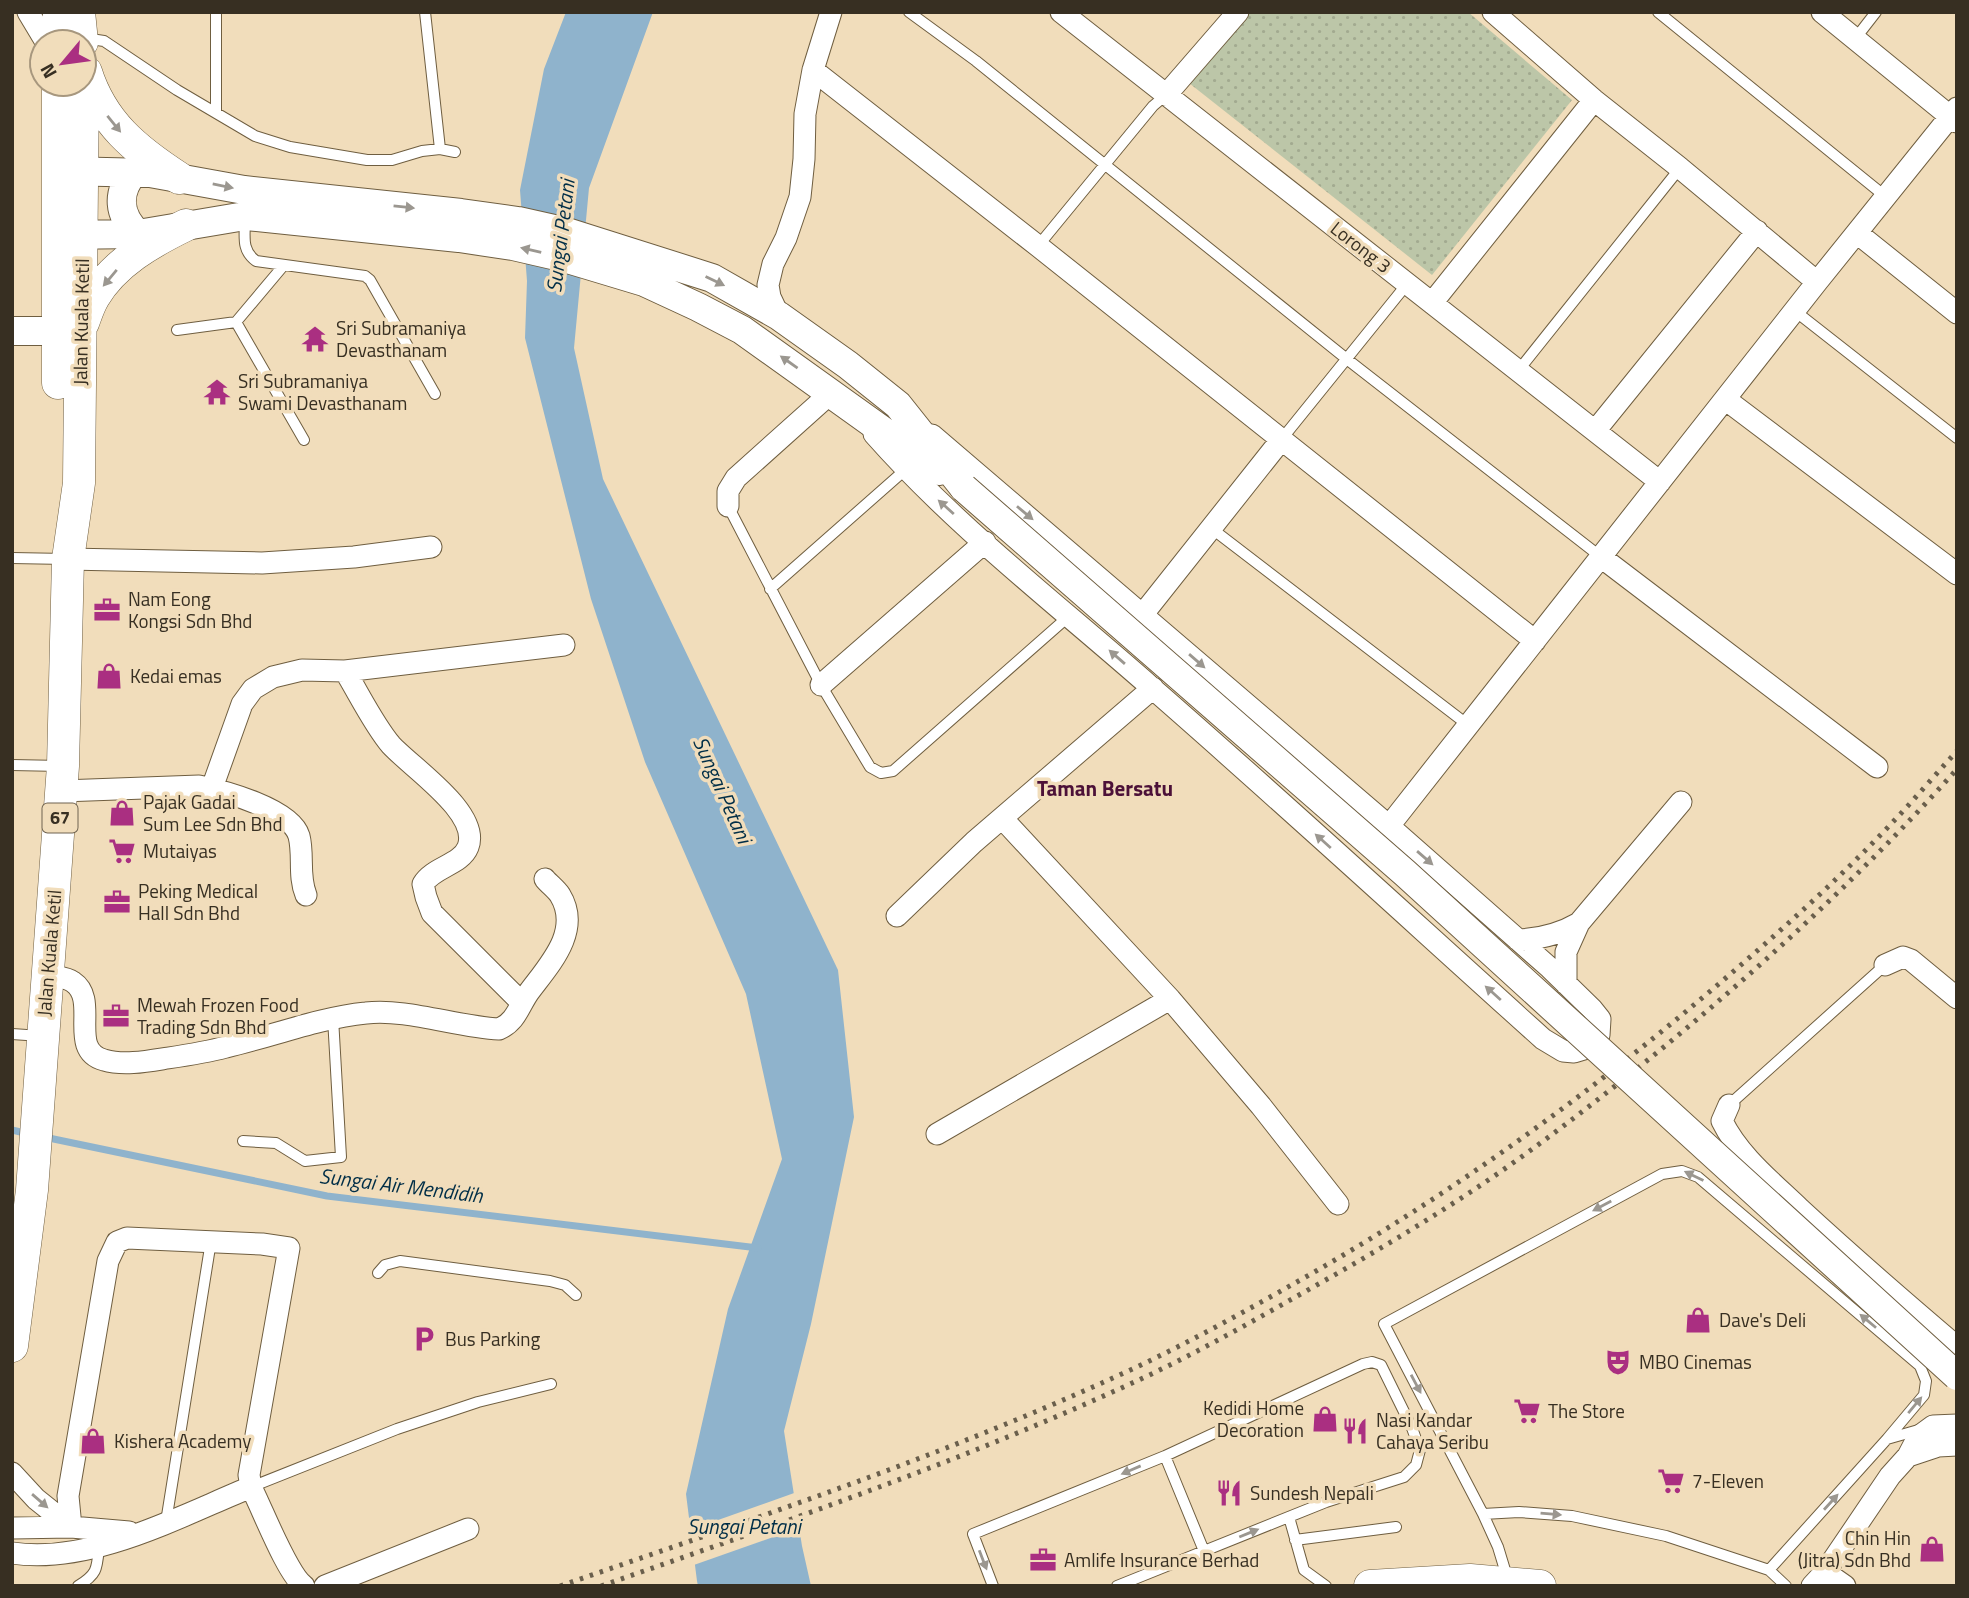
<svg xmlns="http://www.w3.org/2000/svg" width="1969" height="1598" font-family="'Titillium Web',sans-serif">
<style>
.park{fill:url(#park-dots)}
.water{fill:#8fb3cc}
.pier{fill:#f1ddbb}
.lines{fill:none;stroke-linecap:round;stroke-linejoin:round}
.stream{stroke:#8fb3cc;stroke-width:7}
.lane-casing{stroke:#6f5e40;stroke-width:12}
.street-casing{stroke:#6f5e40;stroke-width:23}
.secondary-casing{stroke:#6f5e40;stroke-width:30}
.primary-casing{stroke:#6f5e40;stroke-width:33}
.lane{stroke:#fff;stroke-width:10}
.street{stroke:#fff;stroke-width:21}
.secondary{stroke:#fff;stroke-width:28}
.primary{stroke:#fff;stroke-width:32}
.rail{stroke:#6a5f4c;stroke-width:5;stroke-dasharray:3.5 7;stroke-linecap:butt}
.secondary-bridge-casing{stroke:#6f5e40;stroke-width:30;stroke-linecap:butt}
.secondary-bridge{stroke:#fff;stroke-width:28}
.oneway{fill:#9b9790}
.labels{text-anchor:middle;stroke-width:7;stroke-linejoin:round;paint-order:stroke}
.shield{fill:#f1ddbb;stroke:#6f6350;stroke-width:2}
.shield-label{font-size:18px;font-weight:bold;fill:#372f22}
.street-label{font-size:19px;fill:#372f22;stroke:#f1ddbb}
.poi-label{font-size:19px;fill:#372f22;stroke:#f1ddbb;text-anchor:start}
.water-label{font-size:21px;font-style:italic;fill:#002e47;stroke:#f1ddbb}
.neighbourhood-label{font-size:21px;font-weight:bold;fill:#4c1138;stroke:#f1ddbb}
</style>
<defs>
<pattern id="park-dots" width="8" height="8" patternUnits="userSpaceOnUse" patternTransform="scale(1.75)"><rect width="8" height="8" fill="#bcc6a8"/><path d="M2 2h.1M6 6h.1" fill="none" stroke="#a2aa90" stroke-width="1.8" stroke-linecap="round"/></pattern>
</defs>
<rect width="100%" height="100%" fill="#f1ddbb"/>
<path class="park" d="M 1247,12 L 1468,12 L 1572,100 L 1432,275 L 1189,83 Z"/>
<path class="water" d="M 566,12 L 653,12 L 589,188 L 574,348 L 603,479 L 838,970 L 854,1117 L 811,1324 L 784,1431 L 802,1546 L 811,1586 L 698,1586 L 697,1581 L 686,1494 L 728,1309 L 782,1159 L 746,994 L 645,762 L 591,599 L 525,338 L 527,281 L 520,190 L 544,69 Z"/>
<path class="pier" d="M 797,1492 L 802,1527 L 691,1566 L 687,1531 Z"/>
<g class="lines">
<path class="stream" d="M 12,1130 L 29,1134
M 44,1137 L 327,1196 L 758,1248"/>
<g class="lane-casing">
<path id="lane" d="M 425,12 L 440,149
M 909,12 L 976,61 L 1348,360 L 1601,557
M 1658,12 L 1886,197
M 84,38 L 104,41 L 177,90 L 255,136 L 290,147 L 367,160 L 392,160 L 422,151 L 440,149 L 455,152
M 1855,39 L 1876,12
M 216,113 L 216,12
M 245,219 C 245,236 241,250 256,261 L 365,276 L 370,280 L 435,394
M 1038,246 L 1153,106 L 1166,95
M 1795,311 L 1957,438
M 236,322 L 304,440
M 177,330 L 236,322 L 284,265
M 1518,371 L 1680,168
M 1281,440 L 1407,284
M 728,506 L 821,685 L 870,767 L 881,773 L 893,771 L 1069,616
M 1211,528 L 1468,725
M 12,558 L 66,559
M 770,589 L 905,470
M 12,765 L 61,766
M 12,1034 L 41,1036
M 1729,1105 L 1885,965
M 243,1141 L 276,1143 L 305,1161 L 341,1157 L 333,1018
M 378,1273 L 385,1265 L 400,1261 L 550,1281 L 565,1285 L 576,1295
M 1887,1439 L 1922,1429
M 1165,1456 L 1204,1551
M 251,1487 L 397,1429 L 478,1402 L 551,1384
M 1483,1514 L 1519,1512 L 1572,1516 L 1666,1536 L 1769,1570 L 1786,1586
M 1289,1517 L 1304,1570 L 1326,1586
M 166,1522 L 211,1241
M 1295,1540 L 1396,1527
M 1508,1580 L 1498,1547 L 1483,1514 L 1384,1324 L 1662,1174 L 1682,1171 L 1698,1177 L 1920,1366 L 1926,1381 L 1924,1395 L 1887,1439 L 1769,1570
M 78,1586 C 98,1574 97,1568 99,1546
M 993,1586 L 973,1534 L 1165,1456 L 1363,1364 L 1372,1362 L 1381,1365 L 1412,1428 L 1420,1450 L 1416,1465 L 1404,1477 L 1326,1502 L 1117,1586"/>
</g>
<g class="street-casing">
<path id="street" d="M 28,12 L 46,42
M 1061,12 L 1660,482
M 1493,12 L 1594,100 L 1680,168 L 1817,282
M 1822,12 L 1957,122
M 813,70 L 1038,246 L 1535,641
M 1166,95 L 1238,12
M 1857,233 L 1957,313
M 1432,303 L 1594,100
M 779,316 L 770,297 L 768,285 L 773,264 L 786,238 L 800,197 L 804,159 L 805,114 L 813,70 L 831,12
M 1725,399 L 1957,574
M 1595,431 L 1757,231
M 874,434 C 957,528 1058,605 1152,688 C 1284,803 1413,922 1543,1039 L 1563,1051 L 1574,1052 L 1584,1049 L 1593,1044 L 1599,1035 L 1600,1019 L 1592,1009 L 1550,968 L 1389,826 L 932,435
M 728,506 L 728,491 L 736,478 L 832,392
M 1601,557 L 1877,767
M 68,559 L 262,563 L 354,557 L 431,547
M 1143,614 L 1281,440
M 345,671 C 359,694 374,725 391,745 C 412,768 481,813 468,847 C 461,865 433,867 423,884 L 426,897 L 432,913 L 522,1003
M 821,685 L 985,542
M 212,788 L 242,704 L 253,689 L 273,677 L 302,670 L 345,671 L 564,645
M 62,791 L 199,786 C 224,791 291,809 299,836 C 304,855 298,876 306,895
M 1002,818 L 1170,999 L 1261,1106 L 1338,1204
M 1389,826 L 1817,282 L 1957,108
M 897,916 L 974,842 L 1153,688
M 1518,940 C 1541,939 1560,934 1579,923
M 1885,965 L 1903,957 L 1911,960 L 1957,998
M 48,975 C 56,977 66,977 73,982 C 100,1000 67,1050 104,1060 C 124,1066 149,1061 168,1058 C 188,1055 207,1052 226,1047 C 273,1036 318,1018 366,1013 C 405,1008 458,1027 499,1029 C 516,1022 519,1006 529,992 C 549,965 582,931 560,895 C 556,889 549,884 545,879
M 1566,984 L 1566,952 L 1579,923 L 1681,802
M 1729,1105 L 1722,1121 C 1739,1156 1772,1182 1800,1209 C 1851,1256 1904,1302 1957,1347
M 937,1134 L 1170,999
M 1908,1456 L 1938,1446 L 1957,1445
M 12,1473 L 36,1499 L 71,1527
M 71,1527 L 68,1496 L 108,1261 L 117,1242 L 127,1238 L 262,1244 L 289,1248 L 249,1475 L 251,1487 C 262,1508 287,1574 304,1586
M 12,1528 L 71,1527 L 129,1532
M 12,1553 C 91,1565 180,1516 251,1487
M 1825,1572 L 1845,1586
M 325,1586 L 468,1529
M 1812,1586 L 1825,1572 L 1890,1476 L 1908,1456 L 1918,1437 L 1933,1426 L 1957,1425"/>
</g>
<g class="secondary-casing">
<path id="secondary" d="M 62,171 L 150,173 L 244,190 L 461,213 L 518,221 L 567,232 L 712,278 L 779,316 L 848,365 L 898,405 L 964,488
M 134,172 C 116,193 118,215 138,234
M 60,235 L 138,234 L 245,216 L 257,217 L 459,238 L 513,246 L 561,257 L 644,282 L 698,307 L 742,330 L 939,471
M 12,331 L 79,331"/>
</g>
<g class="primary-casing">
<path id="primary" d="M 79,12 L 82,42
M 58,42 L 59,12
M 86,72 C 102,123 136,150 179,178
M 58,84 L 58,383
M 83,323 C 86,315 89,305 94,297 C 114,263 151,242 186,225
M 12,1346 L 32,1190 L 63,766 L 68,559 L 79,483 L 83,84
M 1370,1586 L 1470,1580 L 1540,1586"/>
</g>
<use href="#lane" class="lane"/>
<use href="#street" class="street"/>
<use href="#secondary" class="secondary"/>
<use href="#primary" class="primary"/>
<path class="rail" d="M 560,1586 C 756,1518 953,1453 1141,1365 C 1193,1340 1244,1312 1295,1283 C 1444,1199 1583,1099 1714,988 C 1775,936 1835,883 1890,825 C 1913,801 1935,775 1957,751
M 601,1586 C 784,1522 967,1460 1143,1378 C 1196,1353 1248,1324 1299,1295 C 1358,1262 1416,1228 1472,1191 C 1537,1148 1598,1100 1659,1051 C 1765,964 1865,872 1957,769"/>
<g class="secondary-bridge-casing">
<path id="secondary-bridge" d="M 964,488 L 1405,873 L 1957,1376"/>
</g>
<use href="#secondary-bridge" class="secondary-bridge"/>
</g>
<defs><path id="oneway-solid" d="M-6-.8H1V-3.2L6.5 0L1 3.2V.8H-6Z" transform="scale(1.75)"/></defs>
<g class="oneway">
<use href="#oneway-solid" transform="translate(114 124) rotate(51)"/>
<use href="#oneway-solid" transform="translate(223 186) rotate(11)"/>
<use href="#oneway-solid" transform="translate(404 207) rotate(6)"/>
<use href="#oneway-solid" transform="translate(531 250) rotate(-167)"/>
<use href="#oneway-solid" transform="translate(110 278) rotate(130)"/>
<use href="#oneway-solid" transform="translate(715 281) rotate(26)"/>
<use href="#oneway-solid" transform="translate(789 362) rotate(-145)"/>
<use href="#oneway-solid" transform="translate(946 507) rotate(-138)"/>
<use href="#oneway-solid" transform="translate(1025 513) rotate(40)"/>
<use href="#oneway-solid" transform="translate(1117 657) rotate(-139)"/>
<use href="#oneway-solid" transform="translate(1197 661) rotate(41)"/>
<use href="#oneway-solid" transform="translate(1323 841) rotate(-138)"/>
<use href="#oneway-solid" transform="translate(1425 858) rotate(41)"/>
<use href="#oneway-solid" transform="translate(1493 993) rotate(-138)"/>
<use href="#oneway-solid" transform="translate(1694 1176) rotate(-154)"/>
<use href="#oneway-solid" transform="translate(1602 1206) rotate(152)"/>
<use href="#oneway-solid" transform="translate(1868 1321) rotate(-140)"/>
<use href="#oneway-solid" transform="translate(1416 1384) rotate(62)"/>
<use href="#oneway-solid" transform="translate(1915 1405) rotate(-50)"/>
<use href="#oneway-solid" transform="translate(1131 1470) rotate(157)"/>
<use href="#oneway-solid" transform="translate(40 1501) rotate(41)"/>
<use href="#oneway-solid" transform="translate(1831 1502) rotate(-48)"/>
<use href="#oneway-solid" transform="translate(1551 1514) rotate(5)"/>
<use href="#oneway-solid" transform="translate(1249 1533) rotate(-22)"/>
<use href="#oneway-solid" transform="translate(983 1560) rotate(69)"/>
</g>
<defs>
<g id="temple-bare" transform="scale(2.1)"><path d="M0-6L5-2H3V0L6.5 2.5H4V6H1.5V3h-3V6H-4V2.5H-6.5L-3 0V-2H-5Z" fill="#aa2f81" stroke="#f1ddbb" stroke-width="2.5" paint-order="stroke"/></g>
<g id="office-bare" transform="scale(2.1)"><path d="M-6-3h4V-5.5h4V-3h4V5H-6ZM-1-4.5V-3h2v-1.5ZM-6 0V1H6V0Z" fill="#aa2f81" stroke="#f1ddbb" stroke-width="2.5" paint-order="stroke"/></g>
<g id="shop-bare" transform="scale(2.1)"><path d="M-5-2.5h2.3a2.7 3.5 0 0 1 5.4 0H5L5.5 6h-11ZM-1.5-2.5h3a1.5 2.3 0 0 0-3 0Z" fill="#aa2f81" stroke="#f1ddbb" stroke-width="2.5" paint-order="stroke"/></g>
<g id="supermarket-bare" transform="scale(2.1)"><path d="M-6-5.5h2.5l.6 2H6L4.5 2H-2.5L-4.4-4H-6ZM-1.5 3.2a1.3 1.3 0 1 0 .1 0ZM3 3.2a1.3 1.3 0 1 0 .1 0Z" fill="#aa2f81" stroke="#f1ddbb" stroke-width="2.5" paint-order="stroke"/></g>
<g id="parking-bare" transform="scale(2.1)"><path d="M-3.5-5.5H1a3.5 3.5 0 0 1 0 7H-1V5.5H-3.5ZM-1-3.4V-.6H.8a1.4 1.4 0 0 0 0-2.8Z" fill="#aa2f81" stroke="#f1ddbb" stroke-width="2.5" paint-order="stroke"/></g>
<g id="theatre-bare" transform="scale(2.1)"><path d="M-5-5.5Q0-4 5-5.5V0Q5 5 0 6Q-5 5-5 0ZM-3.3-2.5H-1v1.5H-3.3ZM1-2.5H3.3v1.5H1ZM-2.8 1Q0 5.5 2.8 1Z" fill="#aa2f81" stroke="#f1ddbb" stroke-width="2.5" paint-order="stroke"/></g>
<g id="restaurant-bare" transform="scale(2.1)"><path d="M-5-6h1v4h1v-4h1v4h1v-4h1v5L-1.5 .5V6h-2V.5L-5-1ZM5-6V6H3V1.5H1.5Q1.5-4 5-6Z" fill="#aa2f81" stroke="#f1ddbb" stroke-width="2.5" paint-order="stroke"/></g>
</defs>
<g fill-rule="evenodd">
<use href="#temple-bare" x="315" y="339"/>
<use href="#temple-bare" x="217" y="392"/>
<use href="#office-bare" x="107" y="610"/>
<use href="#shop-bare" x="109" y="676"/>
<use href="#shop-bare" x="122" y="813"/>
<use href="#supermarket-bare" x="122" y="851"/>
<use href="#office-bare" x="117" y="902"/>
<use href="#office-bare" x="116" y="1016"/>
<use href="#shop-bare" x="1698" y="1320"/>
<use href="#parking-bare" x="424" y="1339"/>
<use href="#theatre-bare" x="1618" y="1362"/>
<use href="#supermarket-bare" x="1527" y="1411"/>
<use href="#shop-bare" x="1325" y="1419"/>
<use href="#restaurant-bare" x="1355" y="1431"/>
<use href="#shop-bare" x="93" y="1441"/>
<use href="#supermarket-bare" x="1671" y="1481"/>
<use href="#restaurant-bare" x="1229" y="1493"/>
<use href="#shop-bare" x="1932" y="1549"/>
<use href="#office-bare" x="1043" y="1560"/>
</g>
<g class="labels">
<rect class="shield" x="42.5" y="803.5" width="35" height="29" rx="5"/>
<g class="shield-label">
<text x="60" y="824">67</text>
</g>
<g class="street-label">
<text transform="translate(1361 247) rotate(38)" y="7">Lorong 3</text>
<text transform="translate(81 322) rotate(-89)" y="7">Jalan Kuala Ketil</text>
<text transform="translate(49 953) rotate(-85)" y="7">Jalan Kuala Ketil</text>
</g>
<g class="poi-label">
<text x="336" y="335">Sri Subramaniya<tspan x="336" dy="22">Devasthanam</tspan></text>
<text x="238" y="388">Sri Subramaniya<tspan x="238" dy="22">Swami Devasthanam</tspan></text>
<text x="128" y="606">Nam Eong<tspan x="128" dy="22">Kongsi Sdn Bhd</tspan></text>
<text x="130" y="683">Kedai emas</text>
<text x="143" y="809">Pajak Gadai<tspan x="143" dy="22">Sum Lee Sdn Bhd</tspan></text>
<text x="143" y="858">Mutaiyas</text>
<text x="138" y="898">Peking Medical<tspan x="138" dy="22">Hall Sdn Bhd</tspan></text>
<text x="137" y="1012">Mewah Frozen Food<tspan x="137" dy="22">Trading Sdn Bhd</tspan></text>
<text x="1719" y="1327">Dave's Deli</text>
<text x="445" y="1346">Bus Parking</text>
<text x="1639" y="1369">MBO Cinemas</text>
<text x="1304" y="1415" text-anchor="end">Kedidi Home<tspan x="1304" dy="22">Decoration</tspan></text>
<text x="1548" y="1418">The Store</text>
<text x="1376" y="1427">Nasi Kandar<tspan x="1376" dy="22">Cahaya Seribu</tspan></text>
<text x="114" y="1448">Kishera Academy</text>
<text x="1692" y="1488">7-Eleven</text>
<text x="1250" y="1500">Sundesh Nepali</text>
<text x="1911" y="1545" text-anchor="end">Chin Hin<tspan x="1911" dy="22">(Jitra) Sdn Bhd</tspan></text>
<text x="1064" y="1567">Amlife Insurance Berhad</text>
</g>
<g class="water-label">
<text transform="translate(561 236) rotate(-83)" y="7">Sungai Petani</text>
<text transform="translate(722 790) rotate(66)" y="7">Sungai Petani</text>
<text transform="translate(401 1186) rotate(7)" y="7">Sungai Air Mendidih</text>
<text x="744" y="1534">Sungai Petani</text>
</g>
<g class="neighbourhood-label">
<text x="1105" y="796">Taman Bersatu</text>
</g>
</g>
<rect width="1969" height="1598" fill="none" stroke="#372f22" stroke-width="28"/>
<g transform="translate(63 63) rotate(241)"><circle r="33" fill="#f1ddbb" stroke="#a7977e" stroke-width="2"/>
<path d="M0-5L12 26L0 18L-12 26Z" fill="#aa2f81"/>
<text y="-10" font-size="19" font-weight="bold" text-anchor="middle" fill="#372f22">N</text>
</g>
</svg>
